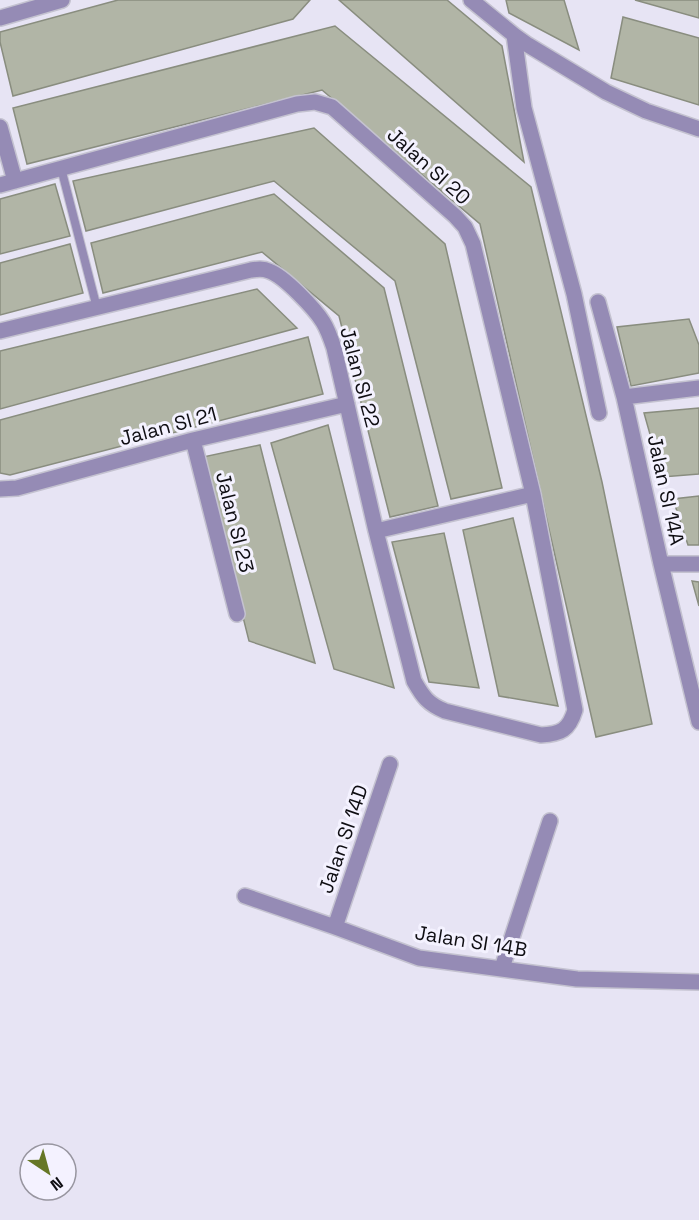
<svg xmlns="http://www.w3.org/2000/svg" width="699" height="1220" font-family="'Space Grotesk',sans-serif">
<style>
.building{fill:#b1b5a6;stroke:#898d7f;stroke-width:1.5}
.lines{fill:none;stroke-linecap:round;stroke-linejoin:round}
.lane-casing{stroke:#c4c2d0;stroke-width:10}
.street-casing{stroke:#c4c2d0;stroke-width:18}
.lane{stroke:#958bb5;stroke-width:8}
.street{stroke:#958bb5;stroke-width:15}
.labels{text-anchor:middle;stroke-width:6;stroke-linejoin:round;paint-order:stroke}
.street-label{font-size:20px;fill:#0e0d12;stroke:#f4f2ff}
</style>
<rect width="100%" height="100%" fill="#e7e4f4"/>
<path class="building" d="M 118,0 L 310,0 L 293,19 L 13,96 L 0,42 L 0,32 Z
M 339,0 L 447,0 L 502,46 L 524,162 Z
M 506,0 L 564,0 L 579,50 L 509,13 Z
M 635,0 L 699,0 L 699,18 Z
M 623,17 L 699,38 L 699,105 L 611,78 Z
M 335,26 L 531,187 L 602,482 L 652,724 L 596,737 L 480,224 L 322,90 L 27,164 L 13,108 Z
M 314,128 L 445,244 L 502,488 L 451,499 L 395,281 L 274,181 L 86,231 L 73,181 Z
M 55,184 L 70,236 L 0,254 L 0,199 Z
M 274,194 L 384,288 L 438,506 L 390,517 L 339,316 L 262,252 L 103,293 L 91,243 Z
M 70,244 L 83,293 L 0,315 L 0,263 Z
M 257,289 L 297,328 L 0,409 L 0,351 Z
M 689,319 L 699,345 L 699,373 L 631,386 L 617,327 Z
M 308,337 L 323,394 L 10,475 L 0,473 L 0,420 Z
M 699,408 L 699,474 L 662,477 L 644,413 Z
M 328,425 L 394,688 L 334,669 L 271,443 Z
M 260,445 L 315,663 L 249,641 L 203,457 Z
M 699,496 L 699,545 L 688,545 L 673,499 Z
M 513,518 L 558,706 L 499,696 L 463,530 Z
M 444,533 L 479,688 L 429,682 L 392,542 Z
M 692,581 L 699,582 L 699,606 Z"/>
<g class="lines">
<g class="lane-casing">
<path id="lane" d="M 61,168 L 97,308"/>
</g>
<g class="street-casing">
<path id="street" d="M 471,0 L 514,35 L 528,45 L 606,92 L 646,111 L 699,129
M 0,18 L 62,0
M 514,35 L 524,108 L 574,294 L 599,413
M 0,127 L 15,181
M 0,185 L 297,104 L 315,102 L 332,107 L 455,216 L 465,227 L 473,244 L 533,494 L 575,710 C 569,730 561,734 541,735 L 445,711 C 428,704 423,697 414,681 L 376,531 L 334,348 C 331,339 328,330 323,322 C 315,309 284,276 269,271 C 263,268 257,269 251,270 L 0,331
M 598,302 L 624,397 L 661,564 L 699,722
M 624,397 L 699,388
M 193,440 L 237,614
M 0,489 L 17,488 L 193,440 L 347,404
M 376,531 L 533,494
M 661,564 L 699,564
M 245,896 L 335,927 L 419,958 L 577,979 L 699,982
M 335,927 L 390,764
M 502,968 L 550,821"/>
</g>
<use href="#lane" class="lane"/>
<use href="#street" class="street"/>
</g>
<g class="labels">
<g class="street-label">
<text transform="translate(429 166) rotate(42)" y="7">Jalan SI 20</text>
<text transform="translate(360 377) rotate(75)" y="7">Jalan SI 22</text>
<text transform="translate(168 426) rotate(-15)" y="7">Jalan SI 21</text>
<text transform="translate(666 490) rotate(78)" y="7">Jalan SI 14A</text>
<text transform="translate(235 522) rotate(76)" y="7">Jalan SI 23</text>
<text transform="translate(343 839) rotate(-71)" y="7">Jalan SI 14D</text>
<text transform="translate(471 941) rotate(9)" y="7">Jalan SI 14B</text>
</g>
</g>
<g transform="translate(48 1172) rotate(144)"><circle r="28" fill="#f4f2ff" stroke="#9896a0" stroke-width="1.5"/>
<path d="M0-4.5L10 22L0 15L-10 22Z" fill="#667726"/>
<text y="-9" font-size="16" font-weight="bold" text-anchor="middle" fill="#0e0d12">N</text>
</g>
</svg>
